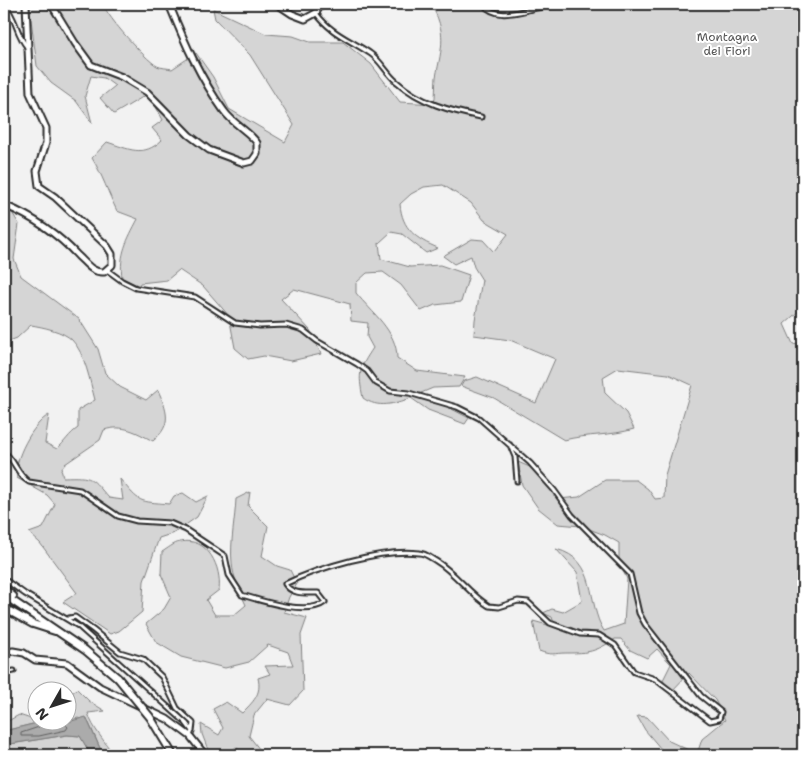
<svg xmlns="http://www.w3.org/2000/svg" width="807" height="759" font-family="'Shantell Sans',sans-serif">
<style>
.green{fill:#d5d5d5;stroke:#808080}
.water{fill:#ababab;stroke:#787878}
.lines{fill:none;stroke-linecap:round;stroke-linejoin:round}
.shore{stroke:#5e5e5e;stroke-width:1}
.street-casing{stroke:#2b2b2b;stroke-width:7}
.secondary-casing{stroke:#2b2b2b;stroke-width:9}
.highway-casing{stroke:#2b2b2b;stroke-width:10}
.street{stroke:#fff;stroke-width:3}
.secondary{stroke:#fff;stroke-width:5}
.highway{stroke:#fff;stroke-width:6}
.highway-bridge-casing{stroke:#2b2b2b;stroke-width:10;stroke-linecap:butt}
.highway-bridge{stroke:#fff;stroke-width:6}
.labels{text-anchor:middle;stroke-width:4;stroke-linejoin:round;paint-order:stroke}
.park-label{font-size:12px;fill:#565656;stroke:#fff}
</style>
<rect width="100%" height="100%" fill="#f2f2f2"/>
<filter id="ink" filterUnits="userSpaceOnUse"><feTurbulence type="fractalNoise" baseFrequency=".02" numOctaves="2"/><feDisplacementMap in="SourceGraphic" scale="10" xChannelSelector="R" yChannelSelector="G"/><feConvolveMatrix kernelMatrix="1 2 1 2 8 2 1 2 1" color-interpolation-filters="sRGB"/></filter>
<g filter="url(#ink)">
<path class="green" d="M 29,4 L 103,4 C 108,18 144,58 157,66 C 161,68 168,68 172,69 L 196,53 L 213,77 L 229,109 L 285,142 L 294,125 L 250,55 L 215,19 L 213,9 L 266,34 L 293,36 L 310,42 L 343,42 L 371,64 L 400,102 L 434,104 C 436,96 435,86 436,77 C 442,46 447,33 431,4 L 803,4 L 803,310 L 800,310 L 784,324 L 793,344 L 803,342 L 803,755 L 666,755 L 645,730 L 637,716 L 647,717 L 669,741 L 697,754 L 702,739 L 725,720 L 715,700 L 689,673 L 670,693 L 663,680 L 671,664 L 657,649 L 647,658 L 630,650 L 621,639 L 615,639 C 595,652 589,653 566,653 C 554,653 552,656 539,651 L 533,621 L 555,627 L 552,617 L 543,613 L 552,609 L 563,612 L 582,601 L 577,572 L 556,549 C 599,560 586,603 604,631 L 624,624 L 627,579 L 619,563 L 619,543 L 605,535 L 581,526 L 558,524 L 538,508 L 522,485 L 518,462 L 532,468 L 559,499 L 579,497 L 605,480 L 636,480 L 648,489 L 655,499 L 664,498 L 665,475 L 692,385 L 668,374 L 618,368 L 603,377 L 605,393 L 626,413 L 634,429 C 611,436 588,434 564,440 L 494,398 L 461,386 L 464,381 L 477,377 L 536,403 L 555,359 L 510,340 L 474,335 L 475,320 L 482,280 L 474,267 L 471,256 L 454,264 L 443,256 L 472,239 L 483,240 L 494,252 L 508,234 L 484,220 L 471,203 L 443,185 L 424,187 L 411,194 L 400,204 C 402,229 416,239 438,248 L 426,253 L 402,234 L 391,232 L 379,243 L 381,259 L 410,267 L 440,265 L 469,275 L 461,302 L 435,305 L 421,311 L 401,285 L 383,272 L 367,273 L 356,283 L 356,293 C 372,313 397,331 397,358 L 417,371 L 465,377 L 459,387 L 433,388 L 421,393 L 469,418 L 465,424 L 428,410 L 411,398 C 394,404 378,409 363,398 C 358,373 359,369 373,348 L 367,337 L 368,323 L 351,321 L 350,304 L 294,289 L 281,299 L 310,330 L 321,354 L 291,361 L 264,356 L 248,359 L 235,348 L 229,316 L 203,286 L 179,270 L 167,280 L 140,283 L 139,286 L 122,278 C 119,254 127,240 138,219 L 117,211 C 108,193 103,176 92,158 L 107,142 C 129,149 143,158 162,140 L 152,128 L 163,120 L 156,107 L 146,95 L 114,114 L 100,98 L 115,86 L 104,78 L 91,76 L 85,96 L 92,123 L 76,101 L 51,83 L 37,66 Z
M 4,199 L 19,224 L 14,259 L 21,276 L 79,319 L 98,349 L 105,373 L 120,387 L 146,400 L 158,390 C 167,411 173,424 153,441 C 136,432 123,424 104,430 L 100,440 L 65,464 L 61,469 L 63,477 C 94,476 90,477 109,498 L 123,500 L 120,479 C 141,504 138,501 169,504 L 174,496 L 183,493 L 196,502 L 208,496 L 197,517 L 174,533 L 159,538 L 144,581 L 142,612 L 119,631 L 110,634 L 63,602 L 77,593 L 40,543 L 29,533 L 43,528 L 55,504 L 47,495 L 17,478 C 12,461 34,422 49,415 L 45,443 L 57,449 C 65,442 69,434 78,428 L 78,410 L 95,400 C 90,382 85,353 72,340 C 63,331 43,327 31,325 L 17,338 L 4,343 Z
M 250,492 L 248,506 L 268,526 L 262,556 L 277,566 L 290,570 L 297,584 L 289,597 L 284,612 L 307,618 L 301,635 L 303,691 L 290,705 L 267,699 L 254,715 L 249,736 L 264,755 L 245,755 L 236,747 L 226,755 L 210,755 L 202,734 L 201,724 L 219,735 L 223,728 L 213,709 L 226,702 L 242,713 C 253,702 262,694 258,678 L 270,674 L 265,666 L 293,665 L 288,652 L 268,645 L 249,662 L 225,668 L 181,657 L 156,642 L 146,624 L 164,609 L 171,597 L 161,574 L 162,552 C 167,549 174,543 180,542 C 208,536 222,568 219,590 L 206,600 L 215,615 L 234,615 L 246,605 C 240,592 233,577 232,563 C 230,542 235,520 236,499 Z
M 77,689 L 89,701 L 105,711 L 88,713 C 93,730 105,740 113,755 L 103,755 L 89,723 L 78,718 L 68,721 L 68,696 Z
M 19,715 L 31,719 L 37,717 L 38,722 L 41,722 L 4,731 L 4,723 Z
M 67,735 L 80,736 L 91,755 L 4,755 L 4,745 Z"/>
<path class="water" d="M 86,717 L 103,755 L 91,755 L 80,736 L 67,735 L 4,745 L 4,731 L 41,722 L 68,722 Z"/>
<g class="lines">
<path class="shore" d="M 42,722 L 39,727 L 21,733 L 21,736 L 39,736 L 66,730 L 68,727 L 63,722"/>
<g class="street-casing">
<path id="street" d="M 4,4 C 16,17 16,34 27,47
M 414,4 L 415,5
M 483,4 C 498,22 522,10 542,7 C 556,5 570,5 584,4
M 316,13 C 331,34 351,40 371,54 C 381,61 387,74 397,82 C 420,103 451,111 481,117
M 510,445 L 515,457 L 517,481
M 4,452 C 15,460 17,475 29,482 L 80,490 L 118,516 L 137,521 L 170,523 L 186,530 L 225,556 L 229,575 L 242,595 C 262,601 308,616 325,602 L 318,593 C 306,593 292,595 285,584 C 317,568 383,548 419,553 C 425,553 431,558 436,561 C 456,573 469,594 489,606 L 499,607 L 518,601 L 528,602 L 550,623 L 580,634 L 599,635 L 615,645 L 634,672 L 655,679 L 710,721 L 719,719 L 721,712 L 701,696 L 645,624 L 639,613 L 630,574 L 572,515 L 554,490 L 530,463 L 479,418 L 457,407 L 409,393 L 390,391 L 376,383 L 367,371 L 357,364 L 317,341 L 303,330 L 286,325 L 260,326 L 235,323 L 195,297 L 136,288 L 122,281 L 107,270
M 4,579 L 25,594 L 78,626 L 186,723 L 192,731 L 190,736
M 69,618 L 75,617 L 93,630 L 120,652 L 143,659 L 162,677 L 177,708 L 193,723 L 192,731
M 4,673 L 14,671"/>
</g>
<g class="secondary-casing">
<path id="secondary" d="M 51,4 L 75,43 L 91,65 L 122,77 L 147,92 L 189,135 L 209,150 L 244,163 L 252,161 L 257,154 L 257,143 C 251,133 233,124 224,111 C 200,78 184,41 169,4
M 277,4 L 292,14 L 305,19 L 316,13 L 321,4
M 4,205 C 33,217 57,233 78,256 C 86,263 92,273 104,272 L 112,265 L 112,254 L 107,246 L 55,197 L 39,186 L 37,171 L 46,143 L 46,128 L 30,93 L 26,4
M 4,653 L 13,651 L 24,653 L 35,660 L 67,663 L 100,687 L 167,719 L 190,736 L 205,755"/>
</g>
<g class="highway-casing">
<path id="highway" d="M 4,589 L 13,596
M 4,595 L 85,650 L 118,678
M 4,608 L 33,624 L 55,631"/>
</g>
<use href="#street" class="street"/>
<use href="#secondary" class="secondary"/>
<use href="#highway" class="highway"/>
<g class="highway-bridge-casing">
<path id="highway-bridge" d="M 118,678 L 150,717 L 173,755"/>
</g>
<use href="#highway-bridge" class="highway-bridge"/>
</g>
</g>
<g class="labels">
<g class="park-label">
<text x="727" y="41">Montagna<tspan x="727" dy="14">dei Fiori</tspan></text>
</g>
</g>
<rect width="807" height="759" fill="none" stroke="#fff" stroke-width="20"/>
<rect x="10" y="10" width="787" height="739" fill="none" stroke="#2b2b2b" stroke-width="2" filter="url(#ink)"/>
<g transform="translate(52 706) rotate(231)"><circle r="24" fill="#ffffff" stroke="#aaaaaa"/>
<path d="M0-4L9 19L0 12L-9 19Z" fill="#2b2b2b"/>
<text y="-8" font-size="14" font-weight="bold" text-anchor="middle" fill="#2b2b2b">N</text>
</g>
</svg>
